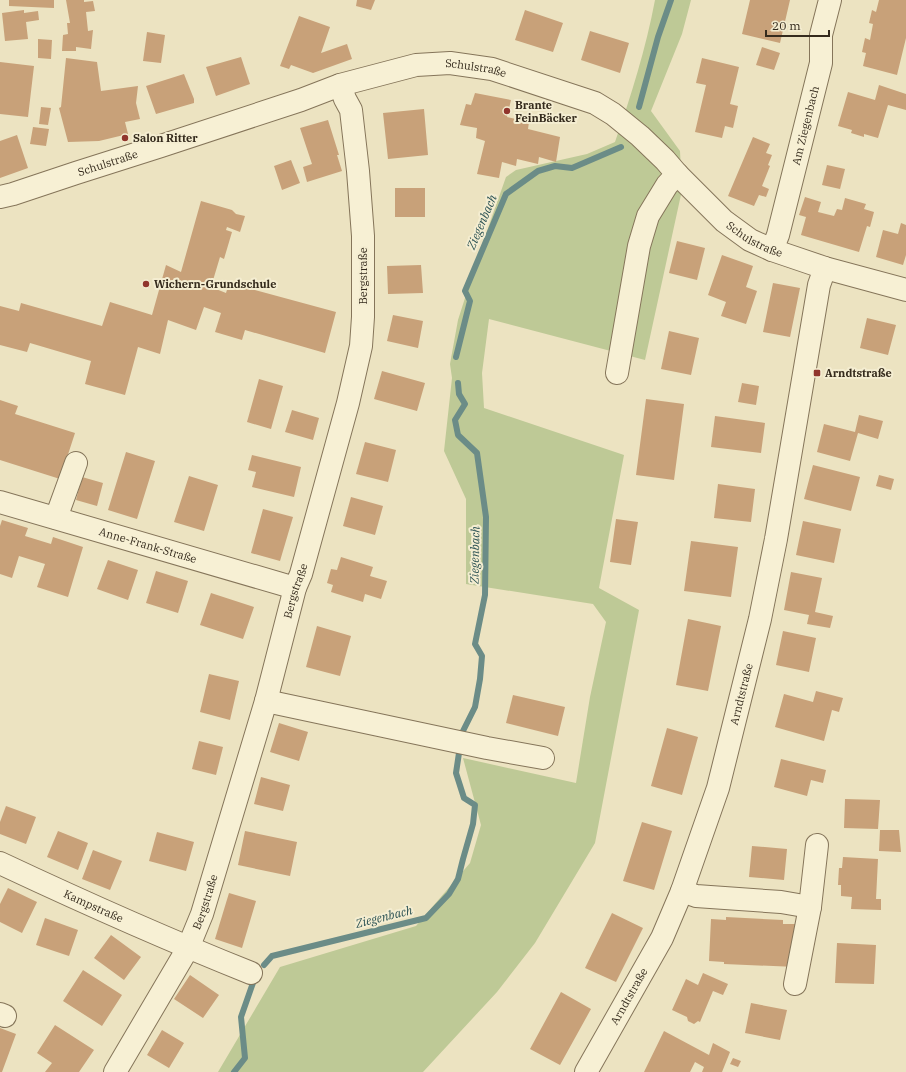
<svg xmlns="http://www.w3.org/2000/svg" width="906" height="1072" font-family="'IBM Plex Serif',serif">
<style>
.green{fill:#bec996}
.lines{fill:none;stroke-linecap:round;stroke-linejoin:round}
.stream{stroke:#6b8c87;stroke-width:6}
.building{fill:#c8a179}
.minor-casing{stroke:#85755a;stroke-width:24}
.minor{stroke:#f7f0d4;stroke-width:22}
.poi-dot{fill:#91352c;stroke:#f4edd1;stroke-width:1.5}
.labels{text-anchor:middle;stroke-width:4;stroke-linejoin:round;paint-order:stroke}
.street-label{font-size:11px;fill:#352b1d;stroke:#f4edd1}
.poi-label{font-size:11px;font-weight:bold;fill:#352b1d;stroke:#f4edd1;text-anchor:start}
.water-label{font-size:12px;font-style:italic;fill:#2d5354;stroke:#f4edd1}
</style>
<rect width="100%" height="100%" fill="#ece3c1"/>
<path class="green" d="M 655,0 L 691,0 L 682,34 L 651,111 L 680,151 L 682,190 L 645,360 L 489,319 L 482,373 L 484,408 L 624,455 L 599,588 L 639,610 L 595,843 L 535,943 L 497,992 L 423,1072 L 218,1072 L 280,967 L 416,926 L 470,863 L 481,825 L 463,758 L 576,783 L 590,697 L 606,622 L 593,604 L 466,584 L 466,499 L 444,451 L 452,378 L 450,364 L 458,320 L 481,248 L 506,177 L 516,170 L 587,154 L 615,142 C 631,96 646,48 655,0 Z"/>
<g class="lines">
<path class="stream" d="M 639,107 L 658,37 L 671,0
M 456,357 L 470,301 L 465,291 L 506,194 L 538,171 L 555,166 L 572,168 L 621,147
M 458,383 L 459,394 L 465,404 L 455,420 L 458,435 L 477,453 L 486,517 L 485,595 L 475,644 L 482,656 L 480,679 L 475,707 L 462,733
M 264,965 L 272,956 L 426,918 L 449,894 L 458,879 L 463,859 L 473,824 L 475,805 L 464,798 L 456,773 L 459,753
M 234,1072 L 245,1058 L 241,1017 L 254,980"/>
</g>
<path class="building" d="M 9,0 L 54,0 L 54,8 L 9,6 Z
M 66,0 L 84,0 L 84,2 L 93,1 L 95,11 L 86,12 L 88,31 L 93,30 L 91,49 L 76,47 L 76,51 L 62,51 L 63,35 L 68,34 L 67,23 L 70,23 Z
M 357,0 L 375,0 L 371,10 L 356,6 Z
M 750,0 L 790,0 L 780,43 L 742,34 Z
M 879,0 L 906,0 L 906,38 L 897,75 L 863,66 L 866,53 L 862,52 L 865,38 L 870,40 L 873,24 L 869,23 L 872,10 L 876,12 Z
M 24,10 L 24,13 L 38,11 L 39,20 L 26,22 L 28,39 L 5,41 L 2,13 Z
M 525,10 L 563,23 L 553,52 L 515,40 Z
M 299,16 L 330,27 L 321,53 L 347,44 L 352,59 L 313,73 L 291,65 L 289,69 L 280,66 Z
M 590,31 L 629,43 L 620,73 L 581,60 Z
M 147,32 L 165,35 L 161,63 L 143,61 Z
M 38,39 L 52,40 L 51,59 L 38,58 Z
M 762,47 L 780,53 L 774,70 L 756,65 Z
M 241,57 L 250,84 L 216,96 L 206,67 Z
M 66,58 L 97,62 L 101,91 L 138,86 L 136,103 L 140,119 L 125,122 L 128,134 L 99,141 L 68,142 L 59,108 L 61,107 Z
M 702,58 L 739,67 L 730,104 L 738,106 L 733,128 L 725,126 L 722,138 L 695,132 L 706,85 L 696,83 Z
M 0,62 L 34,66 L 28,117 L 0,114 Z
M 184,74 L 194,99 L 194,103 L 156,114 L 146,86 Z
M 879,85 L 906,94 L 906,110 L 888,105 L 878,138 L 864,134 L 864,137 L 851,133 L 852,130 L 838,126 L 848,92 L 875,100 Z
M 475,93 L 511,100 L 507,117 L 529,122 L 528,129 L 560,137 L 556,162 L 539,157 L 538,164 L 517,159 L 516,166 L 502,162 L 499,178 L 477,174 L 485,141 L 476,138 L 477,128 L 460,125 L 466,104 L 471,105 Z
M 41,107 L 51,108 L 48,125 L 39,124 Z
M 424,109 L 428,155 L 388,159 L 383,113 Z
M 328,120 L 339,155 L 337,155 L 342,171 L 307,182 L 303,167 L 312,164 L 300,128 Z
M 33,127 L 49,129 L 46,146 L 30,144 Z
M 17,135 L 28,168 L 0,178 L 0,141 Z
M 753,137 L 770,144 L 766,153 L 772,155 L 768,165 L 770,166 L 762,186 L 769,189 L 766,197 L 759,195 L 754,206 L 728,196 Z
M 291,160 L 300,183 L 282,190 L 274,166 Z
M 827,165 L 845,169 L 840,189 L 822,185 Z
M 395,188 L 425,188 L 425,217 L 395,217 Z
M 805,197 L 821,202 L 818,212 L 834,216 L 837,209 L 842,210 L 845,198 L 866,204 L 864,209 L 874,212 L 870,227 L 867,226 L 859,252 L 801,235 L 806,217 L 799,215 Z
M 201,201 L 232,210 L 236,214 L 245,216 L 240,232 L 227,227 L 226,230 L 232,232 L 224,259 L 220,257 L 211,287 L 226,293 L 229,283 L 336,312 L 325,353 L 245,330 L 242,340 L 215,332 L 221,313 L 204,307 L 196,330 L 168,320 L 160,354 L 138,347 L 125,395 L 85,384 L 91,361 L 30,343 L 27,352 L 0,345 L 0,306 L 19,311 L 21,303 L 102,326 L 110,302 L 152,315 L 166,265 L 181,272 Z
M 901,223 L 906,225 L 906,255 L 903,265 L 876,257 L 883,230 L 898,234 Z
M 677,241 L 705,248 L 697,280 L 669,273 Z
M 722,255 L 753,266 L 746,287 L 757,291 L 746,324 L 721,316 L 726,302 L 708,295 Z
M 421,265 L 423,293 L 388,294 L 387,266 Z
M 773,283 L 800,288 L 790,337 L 763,332 Z
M 393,315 L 423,321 L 418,348 L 387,341 Z
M 867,318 L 896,325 L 888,355 L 860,348 Z
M 669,331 L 699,338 L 691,375 L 661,369 Z
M 382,371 L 425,383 L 417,411 L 374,399 Z
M 259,379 L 283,386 L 271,429 L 247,422 Z
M 742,383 L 759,386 L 756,405 L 738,402 Z
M 646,399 L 684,404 L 674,480 L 636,475 Z
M 0,400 L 18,406 L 15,414 L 75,433 L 60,479 L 0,460 Z
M 292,410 L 319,418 L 313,440 L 285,432 Z
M 859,415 L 883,421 L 878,439 L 858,433 L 850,461 L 817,452 L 824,424 L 855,432 Z
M 715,416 L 765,423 L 761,453 L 711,447 Z
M 365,442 L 396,450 L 388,482 L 356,474 Z
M 126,452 L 155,461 L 137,519 L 108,510 Z
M 252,455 L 301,467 L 294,497 L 252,487 L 256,472 L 248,470 Z
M 813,465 L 860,477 L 851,511 L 804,499 Z
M 879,475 L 894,479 L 891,490 L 876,486 Z
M 189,476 L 218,485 L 204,531 L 174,522 Z
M 82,477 L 103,483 L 97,506 L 76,500 Z
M 718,484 L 755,489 L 751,522 L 714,518 Z
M 351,497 L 383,506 L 375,535 L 343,526 Z
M 263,509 L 293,517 L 280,561 L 251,553 Z
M 616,519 L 638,522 L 631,565 L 610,562 Z
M 2,520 L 28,528 L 25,536 L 51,544 L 53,537 L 83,547 L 68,597 L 37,587 L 45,564 L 19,556 L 12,578 L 0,574 L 0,526 Z
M 803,521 L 841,529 L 834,563 L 796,555 Z
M 691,541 L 738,547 L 731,597 L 684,591 Z
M 341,557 L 373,567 L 370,576 L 387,581 L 381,599 L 365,594 L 363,602 L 331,592 L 333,585 L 327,583 L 331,569 L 337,570 Z
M 108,560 L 138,570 L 128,600 L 97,589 Z
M 156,571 L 188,581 L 178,613 L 146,603 Z
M 791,572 L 822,578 L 815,612 L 833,616 L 830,628 L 807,624 L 809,615 L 784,610 Z
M 211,593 L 254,607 L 243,639 L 200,625 Z
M 688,619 L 721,626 L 708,691 L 676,685 Z
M 317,626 L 351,636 L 340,676 L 306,667 Z
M 783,631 L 816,638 L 809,672 L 776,665 Z
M 209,674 L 239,681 L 230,720 L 200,712 Z
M 816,691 L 843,698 L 839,712 L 832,710 L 824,741 L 775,727 L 784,694 L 813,702 Z
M 513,695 L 565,707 L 558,736 L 506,723 Z
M 279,723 L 308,732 L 299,761 L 270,752 Z
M 667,728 L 698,737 L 682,795 L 651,786 Z
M 199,741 L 223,747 L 216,775 L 192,769 Z
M 781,759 L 826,770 L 823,783 L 811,780 L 807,796 L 774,787 Z
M 261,777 L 290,785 L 283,811 L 254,804 Z
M 845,799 L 880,800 L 878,829 L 844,828 Z
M 6,806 L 36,817 L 26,844 L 0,834 L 0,822 Z
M 642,822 L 672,831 L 654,890 L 623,881 Z
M 880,830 L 899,830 L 901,852 L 879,851 Z
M 58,831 L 88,843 L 78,870 L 47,857 Z
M 245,831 L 297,842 L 290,876 L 238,865 Z
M 157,832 L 194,842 L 186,871 L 149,861 Z
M 752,846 L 787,849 L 784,880 L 749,877 Z
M 93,850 L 122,861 L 110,890 L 82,879 Z
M 843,857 L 878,859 L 876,899 L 881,899 L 881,910 L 851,909 L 852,897 L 841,896 L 841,885 L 838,885 L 839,868 L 842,868 Z
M 8,888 L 37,902 L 22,933 L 0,922 L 0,904 Z
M 229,893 L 256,901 L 242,948 L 215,939 Z
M 612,913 L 643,928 L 616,982 L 585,968 Z
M 726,917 L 783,920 L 783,924 L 798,924 L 796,967 L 724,964 L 724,962 L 709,961 L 711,919 L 726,920 Z
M 45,918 L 78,930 L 69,956 L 36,945 Z
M 111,935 L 141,957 L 124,980 L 94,958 Z
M 837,943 L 876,945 L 874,984 L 835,983 Z
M 83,970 L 122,995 L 102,1026 L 63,1001 Z
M 703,973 L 728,984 L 723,995 L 713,991 L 700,1022 L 698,1021 L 694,1024 L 688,1021 L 687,1017 L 672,1010 L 686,979 L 698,985 Z
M 190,975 L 219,995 L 203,1018 L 174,999 Z
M 561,992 L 591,1009 L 560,1065 L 530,1049 Z
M 751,1003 L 787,1010 L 780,1040 L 745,1033 Z
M 55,1025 L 94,1050 L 79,1072 L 45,1072 L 52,1063 L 37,1053 Z
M 0,1028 L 16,1034 L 2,1072 L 0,1072 Z
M 162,1030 L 184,1043 L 169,1068 L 147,1055 Z
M 664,1031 L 709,1055 L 713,1043 L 730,1052 L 722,1072 L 702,1072 L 704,1067 L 695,1062 L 690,1072 L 644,1072 Z
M 733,1058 L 741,1061 L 738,1067 L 730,1064 Z"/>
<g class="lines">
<g class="minor-casing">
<g id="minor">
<path id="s1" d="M 0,197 L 13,194 L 76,173 L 161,146 L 301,100 L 340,85 L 416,65 L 450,63 L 492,69 L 595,103 L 613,114 L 640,136 L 665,160 L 677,174 L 724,221 L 750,240 L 772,250 L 825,268 L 906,290"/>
<path id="s2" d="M 772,250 L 778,235 L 821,63 L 821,35 L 830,0"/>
<path d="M 617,373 L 639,246 L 648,216 L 667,185 L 677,174"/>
<path id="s3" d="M 0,502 L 295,588"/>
<path d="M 56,518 L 76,463"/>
<path d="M 266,701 L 487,748 L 543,758"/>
<path id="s4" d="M 0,863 C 83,902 166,939 251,973"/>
<path d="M 682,891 L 696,896 L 781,902 L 810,907"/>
<path d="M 795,984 L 810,907 L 817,845"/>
<path d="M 0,1014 L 5,1016"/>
<path id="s5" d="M 115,1072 L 188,948 L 202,914 L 266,701 L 295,588 L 301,574 L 348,403 L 361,346 L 363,317 L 363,236 L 358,171 L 351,110 L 345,99 L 340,85"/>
<path id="s6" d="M 586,1072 L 662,938 L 682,891 L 718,788 L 760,619 L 776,539 L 819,285 L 825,268"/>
</g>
</g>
<use href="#minor" class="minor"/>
</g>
<g class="poi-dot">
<circle cx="507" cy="111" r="4"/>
<circle cx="125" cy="138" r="4"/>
<circle cx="146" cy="284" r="4"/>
<rect x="813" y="369" width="8" height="8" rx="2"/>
</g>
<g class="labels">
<g class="street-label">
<text dy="4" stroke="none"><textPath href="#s1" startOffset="497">Schulstraße</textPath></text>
<text dy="4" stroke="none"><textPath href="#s2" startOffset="129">Am Ziegenbach</textPath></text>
<text dy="4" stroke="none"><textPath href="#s1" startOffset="113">Schulstraße</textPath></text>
<text dy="4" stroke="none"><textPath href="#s1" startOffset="833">Schulstraße</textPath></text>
<text transform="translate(363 276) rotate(-90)" y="4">Bergstraße</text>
<text dy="4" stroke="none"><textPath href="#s3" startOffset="154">Anne-Frank-Straße</textPath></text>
<text dy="4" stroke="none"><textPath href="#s5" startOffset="517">Bergstraße</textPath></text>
<text dy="4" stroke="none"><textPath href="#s6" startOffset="411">Arndtstraße</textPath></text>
<text dy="4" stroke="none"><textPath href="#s5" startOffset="193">Bergstraße</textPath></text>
<text dy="4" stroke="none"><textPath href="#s4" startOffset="103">Kampstraße</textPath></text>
<text dy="4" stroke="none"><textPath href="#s6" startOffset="87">Arndtstraße</textPath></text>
</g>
<g class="poi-label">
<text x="515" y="109">Brante<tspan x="515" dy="13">FeinBäcker</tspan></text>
<text x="133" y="142">Salon Ritter</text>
<text x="154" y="288">Wichern-Grundschule</text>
<text x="825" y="377">Arndtstraße</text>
</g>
<g class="water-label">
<text transform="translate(482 222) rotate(-67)" y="4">Ziegenbach</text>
<text transform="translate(475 555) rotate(-89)" y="4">Ziegenbach</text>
<text transform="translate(384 917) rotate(-14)" y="4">Ziegenbach</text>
</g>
</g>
<path d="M766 30v6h63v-6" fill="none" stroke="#352b1d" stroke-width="2"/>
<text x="772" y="30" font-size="12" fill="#352b1d" stroke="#f4edd1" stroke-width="3" paint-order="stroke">20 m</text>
</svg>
